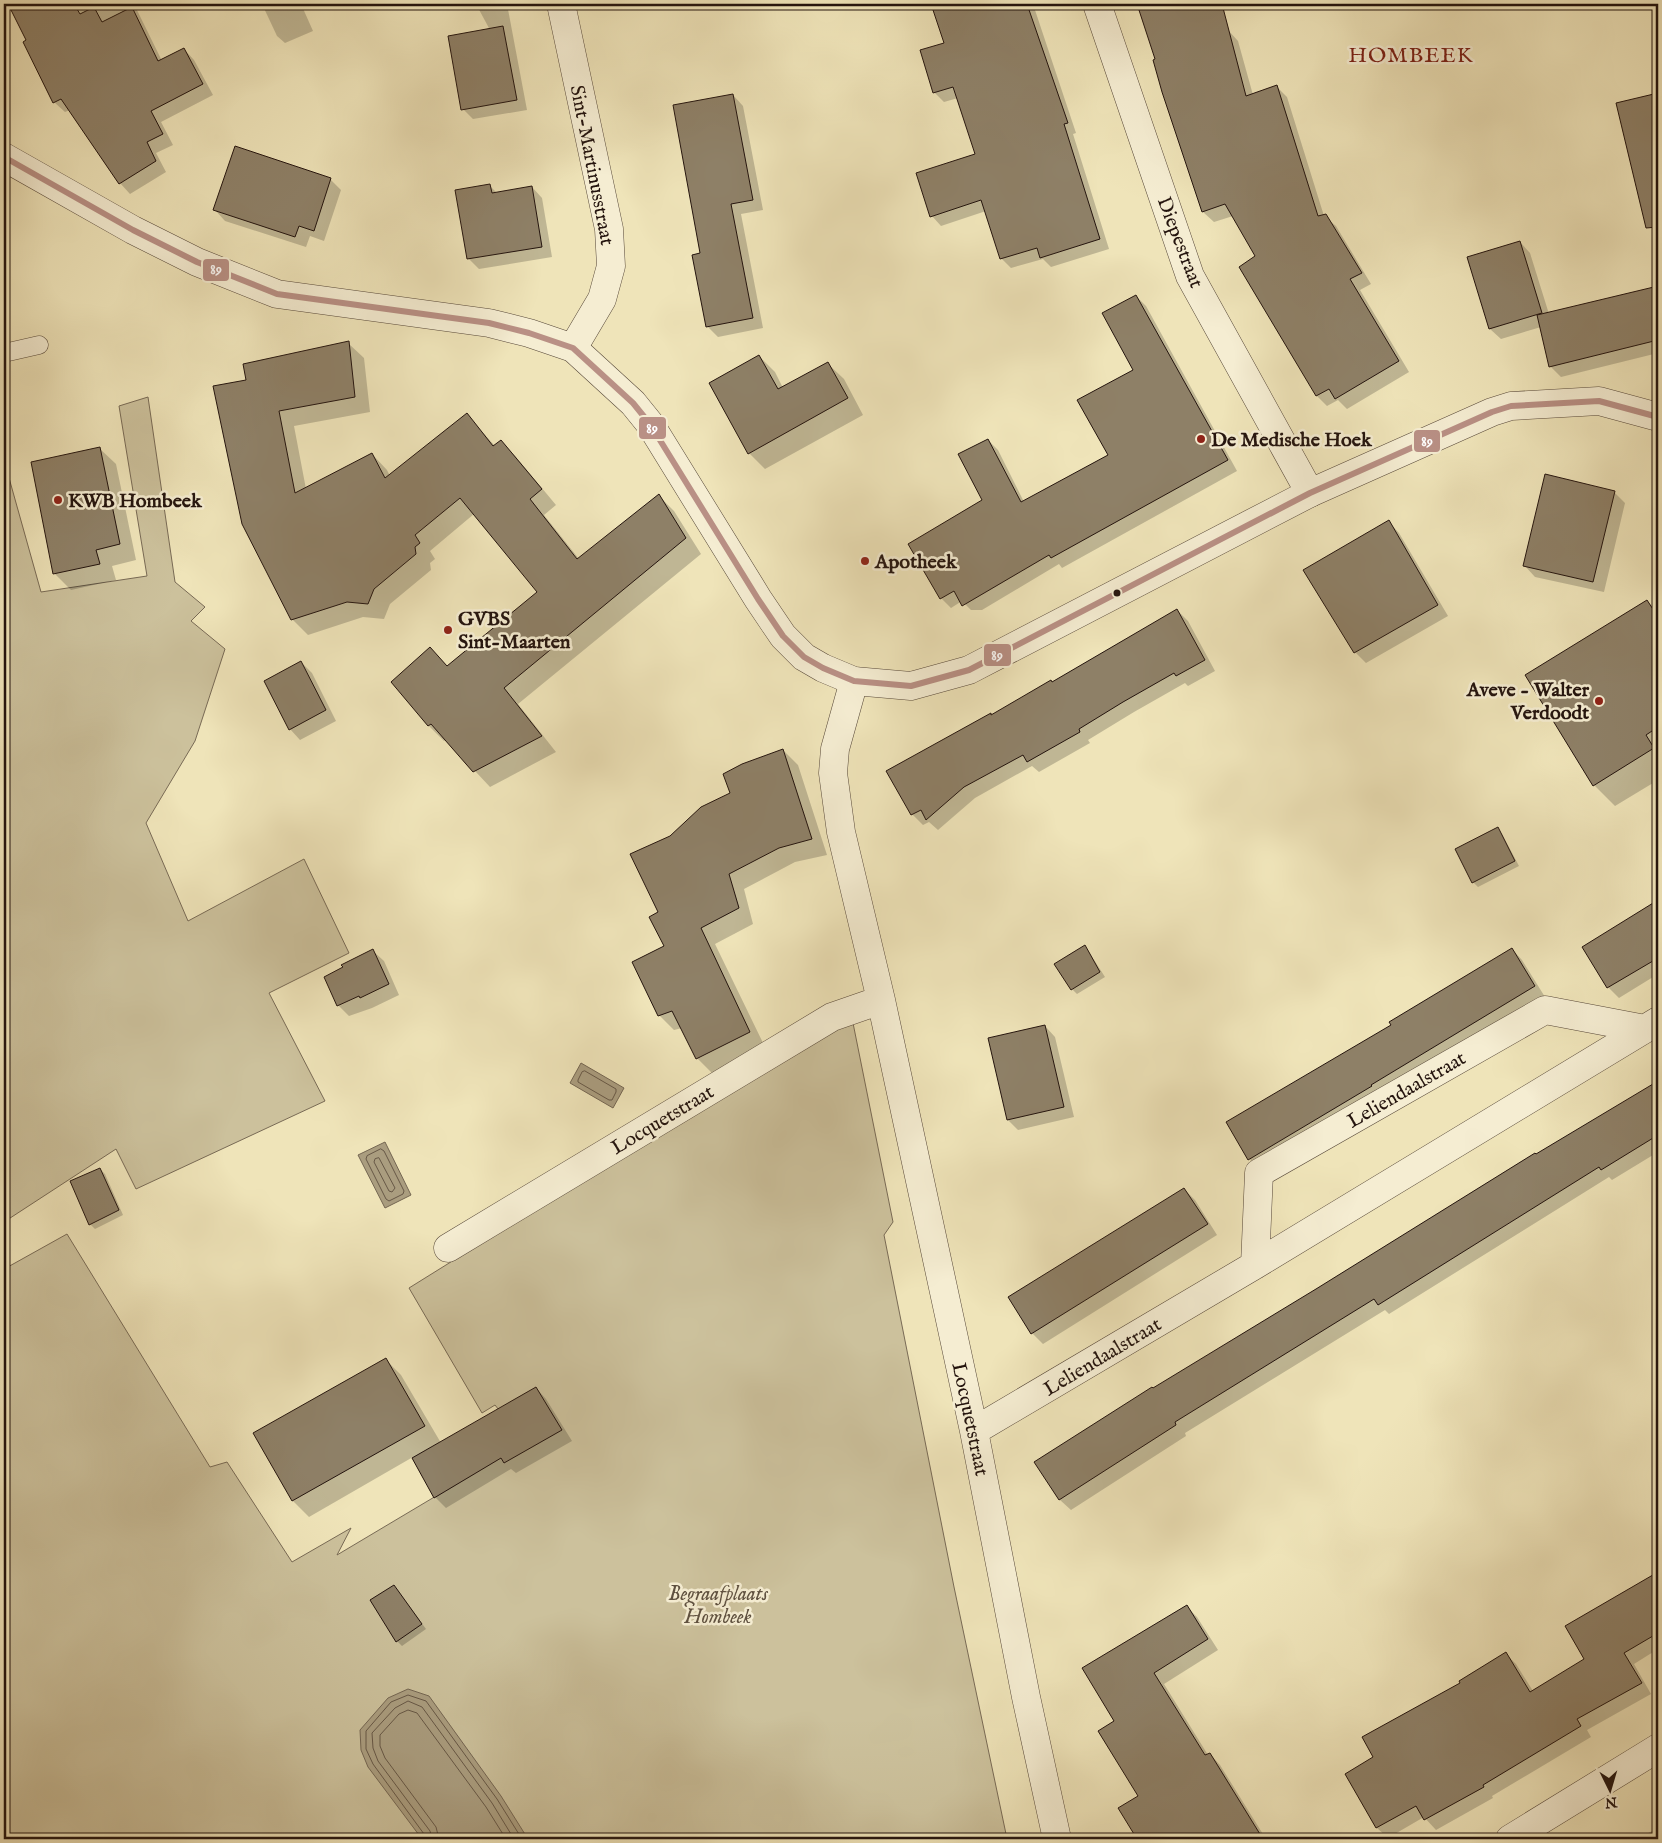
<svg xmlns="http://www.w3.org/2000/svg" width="1662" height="1843" font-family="'IM FELL English',serif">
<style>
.green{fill:#ccc19c;stroke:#786a55}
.water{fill:#aa9d7f;stroke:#746652}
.shadow{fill:#0003}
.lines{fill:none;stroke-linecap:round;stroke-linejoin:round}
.shore{stroke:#675846;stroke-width:1}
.building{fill:#8e8067;stroke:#24140e}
.service-casing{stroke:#574839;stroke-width:19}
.minor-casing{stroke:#574839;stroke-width:29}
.tertiary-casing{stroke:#574839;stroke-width:29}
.service{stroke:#f5edd2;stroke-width:18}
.minor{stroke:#f5edd2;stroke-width:28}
.tertiary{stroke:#f5edd2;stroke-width:28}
.bus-1-casing{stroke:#f5edd2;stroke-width:10}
.bus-1{stroke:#b99085;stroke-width:6}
.poi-dot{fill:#8f2418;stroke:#f5edd2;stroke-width:2}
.bus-dot{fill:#24140e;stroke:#f5edd2;stroke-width:2}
.labels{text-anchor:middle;stroke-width:5;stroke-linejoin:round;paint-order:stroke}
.street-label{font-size:20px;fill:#24140e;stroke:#f5edd2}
.poi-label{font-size:20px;font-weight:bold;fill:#24140e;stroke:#f5edd2;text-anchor:start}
.park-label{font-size:20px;font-style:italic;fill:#5f5140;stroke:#f5edd2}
.quarter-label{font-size:22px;letter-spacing:1px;fill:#7a1f14;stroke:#f5edd2}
.line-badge{stroke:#f5edd2;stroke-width:2}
.badge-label{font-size:14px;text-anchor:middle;font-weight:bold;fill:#fff}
</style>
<rect width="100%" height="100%" fill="#efe4b9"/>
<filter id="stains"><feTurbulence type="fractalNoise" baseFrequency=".004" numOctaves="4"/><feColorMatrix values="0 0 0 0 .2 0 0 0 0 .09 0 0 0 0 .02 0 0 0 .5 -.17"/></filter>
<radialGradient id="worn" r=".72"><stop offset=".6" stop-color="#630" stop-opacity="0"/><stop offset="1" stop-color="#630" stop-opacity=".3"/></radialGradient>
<path class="green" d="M 148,397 L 175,582 L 205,607 L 191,621 L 225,649 L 195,741 L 146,823 L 188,921 L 304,859 L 349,953 L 269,993 L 325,1101 L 136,1189 L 116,1149 L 4,1222 L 4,460 L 41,592 L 147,576 L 119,406 Z
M 851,1013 L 893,1222 L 884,1235 L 954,1587 L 1006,1834 L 1009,1839 L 4,1839 L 4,1264 L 6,1268 L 67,1234 L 210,1467 L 227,1462 L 292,1562 L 351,1528 L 337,1555 L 525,1443 L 495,1405 L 482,1413 L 409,1288 Z"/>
<path class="water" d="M 581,1063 L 624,1088 L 613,1108 L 570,1083 Z
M 385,1142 L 411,1195 L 385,1208 L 358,1155 Z
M 408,1689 L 429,1696 L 501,1796 L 528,1839 L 422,1839 L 368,1767 L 361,1750 L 360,1730 L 388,1698 Z"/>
<path class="shadow" d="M 9,4 L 134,4 L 162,61 L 184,49 L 194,60 L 213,95 L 161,122 L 173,145 L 156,153 L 166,172 L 130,194 L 120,183 L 70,110 L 65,112 L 54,102 L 28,41 Z
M 262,4 L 301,4 L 313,31 L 285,43 L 277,36 Z
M 476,4 L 507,4 L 527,110 L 473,119 L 463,109 L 490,30 Z
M 772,4 L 792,4 L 777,9 Z
M 933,4 L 1033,4 L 1076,133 L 1073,134 L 1109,249 L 1051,267 L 1043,259 L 1011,268 L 1001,258 L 986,211 L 941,226 L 932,216 L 977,155 L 958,98 L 944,102 L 934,92 L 945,44 Z
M 1139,4 L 1201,4 L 1211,35 L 1228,30 L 1238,41 L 1253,95 L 1277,87 L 1287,97 L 1324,216 L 1336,226 L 1371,284 L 1360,290 L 1409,372 L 1347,409 L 1338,400 L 1327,406 L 1317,396 L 1256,257 L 1233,216 L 1214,222 L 1203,212 Z
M 733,95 L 743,106 L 763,210 L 741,214 L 763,328 L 718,337 L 707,326 L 701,254 Z
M 1657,95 L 1658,200 L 1649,202 Z
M 330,179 L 341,190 L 324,241 L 310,236 L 306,247 L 225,221 L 215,210 Z
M 490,186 L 497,193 L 532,187 L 542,198 L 552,257 L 479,269 L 468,258 Z
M 1520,242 L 1530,253 L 1549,314 L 1654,288 L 1658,292 L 1658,353 L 1561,377 L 1550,366 L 1541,327 L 1501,339 L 1490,329 Z
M 1136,296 L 1146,306 L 1237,471 L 1062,568 L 1059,564 L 982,610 L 971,610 L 962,601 L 951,608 L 941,598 L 983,500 L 988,440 L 998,450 L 1024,502 L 1109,456 L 1134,371 Z
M 348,343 L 364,358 L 370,412 L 294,426 L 306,489 L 372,454 L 387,470 L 390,476 L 467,415 L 495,446 L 500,441 L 516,457 L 556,505 L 544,515 L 579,559 L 659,496 L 674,511 L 701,554 L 518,704 L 556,752 L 490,787 L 446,740 L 444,741 L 429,726 L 393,682 L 430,649 L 448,667 L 538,592 L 474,514 L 430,551 L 435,559 L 430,563 L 431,570 L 390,604 L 384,619 L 363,617 L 308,635 L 292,619 L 248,381 Z
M 759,356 L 775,372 L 783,388 L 827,363 L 844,379 L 863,415 L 765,469 L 749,453 Z
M 99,448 L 116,464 L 136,560 L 112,566 L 116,580 L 71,590 L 55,574 Z
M 1614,492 L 1625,503 L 1604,592 L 1535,577 L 1525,566 Z
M 1389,522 L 1399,533 L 1448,616 L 1366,663 L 1355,652 L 1304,570 Z
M 1647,601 L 1658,612 L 1658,780 L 1615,806 L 1594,785 Z
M 1177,610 L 1188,621 L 1215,671 L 1188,686 L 1185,683 L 1134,712 L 1088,740 L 1090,743 L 1039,772 L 1032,766 L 975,798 L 938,830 L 929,822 L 923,825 L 912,814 L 888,772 L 1052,683 Z
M 301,662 L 312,673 L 336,721 L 300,740 L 290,729 Z
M 783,750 L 798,765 L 827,855 L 795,862 L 744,889 L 753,924 L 715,944 L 765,1047 L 712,1073 L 697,1058 L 682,1028 L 674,1030 L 659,1015 L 666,947 L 660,913 L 671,837 L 732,794 Z
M 1497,829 L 1502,834 L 1519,866 L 1478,887 L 1473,882 Z
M 1658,901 L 1658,974 L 1619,998 L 1608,987 L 1583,948 Z
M 1084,947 L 1089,952 L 1105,977 L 1077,994 L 1072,989 Z
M 1512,949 L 1522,960 L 1545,997 L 1260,1169 L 1249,1159 L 1393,1026 Z
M 373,951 L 384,961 L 399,995 L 372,1008 L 349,1016 L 338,1005 L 345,968 Z
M 1045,1026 L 1055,1037 L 1074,1117 L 1018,1130 L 1008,1120 Z
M 1658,1083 L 1658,1152 L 1612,1180 L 1609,1177 L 1389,1314 L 1385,1310 L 1185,1433 L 1186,1436 L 1071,1510 L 1060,1500 L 1036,1463 L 1536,1155 Z
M 100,1169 L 105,1174 L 123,1215 L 95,1229 L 90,1224 Z
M 1184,1189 L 1195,1200 L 1217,1235 L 1043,1344 L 1032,1333 L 1010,1298 Z
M 385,1359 L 401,1375 L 441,1443 L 536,1388 L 546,1399 L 572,1441 L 516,1473 L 511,1469 L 446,1508 L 435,1497 L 413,1457 L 309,1517 L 293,1501 L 254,1433 Z
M 1658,1574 L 1658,1649 L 1634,1664 L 1651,1694 L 1587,1730 L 1591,1737 L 1492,1796 L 1493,1798 L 1436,1830 L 1424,1817 L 1388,1838 L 1377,1828 L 1347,1775 L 1375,1758 L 1462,1684 L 1506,1654 L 1516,1664 L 1533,1691 L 1586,1659 L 1567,1626 Z
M 394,1586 L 426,1629 L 402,1646 L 397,1641 L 371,1600 Z
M 1186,1606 L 1197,1617 L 1218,1650 L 1164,1684 L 1208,1755 L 1210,1754 L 1220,1765 L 1266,1839 L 1138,1839 L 1120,1809 L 1140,1796 L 1116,1721 Z
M 1657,1828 L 1658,1839 L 1638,1839 Z"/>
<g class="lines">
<path class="shore" d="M 585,1071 L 616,1089 L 616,1092 L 612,1100 L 609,1100 L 578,1082 L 578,1080 L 582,1072 Z
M 381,1149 L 384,1151 L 404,1191 L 403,1194 L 389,1201 L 386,1199 L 366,1159 L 367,1156 Z
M 379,1158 L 395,1188 L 392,1192 L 389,1191 L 374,1162 L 375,1159 Z
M 425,1839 L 424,1834 L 373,1764 L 366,1749 L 366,1731 L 391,1702 L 408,1695 L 426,1701 L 497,1799 L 522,1839
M 432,1839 L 430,1831 L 378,1761 L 373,1748 L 372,1733 L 395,1708 L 408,1701 L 422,1707 L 492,1803 L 514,1839
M 439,1839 L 436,1827 L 385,1758 L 380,1746 L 380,1735 L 399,1714 L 408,1710 L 417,1713 L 486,1807 L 506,1839"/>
</g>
<path class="building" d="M 8,4 L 74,4 L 80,14 L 94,7 L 102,22 L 132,7 L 158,61 L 184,48 L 203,84 L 151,111 L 163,134 L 147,142 L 156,161 L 119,184 L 61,99 L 53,103 L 23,42 L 26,40 Z
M 931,4 L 1027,4 L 1068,123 L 1064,124 L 1100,239 L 1040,258 L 1037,248 L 1000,259 L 981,200 L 930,217 L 916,173 L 975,154 L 953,87 L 933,93 L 920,50 L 944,43 Z
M 1137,4 L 1222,4 L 1246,96 L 1277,85 L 1318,216 L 1326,214 L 1362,273 L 1350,279 L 1399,361 L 1335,399 L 1329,389 L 1316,396 L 1239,267 L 1255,256 L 1225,204 L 1202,212 L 1162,92 L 1153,60 L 1155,59 Z
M 503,26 L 517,100 L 461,110 L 448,36 Z
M 1658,93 L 1658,227 L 1646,228 L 1616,103 Z
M 733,94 L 753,200 L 731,204 L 753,318 L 706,327 L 692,255 L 700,253 L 673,105 Z
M 235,146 L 331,178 L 314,231 L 299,226 L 295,237 L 213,210 Z
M 490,184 L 492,193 L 532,186 L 542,247 L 467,259 L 455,190 Z
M 1520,241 L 1542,313 L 1489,329 L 1467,257 Z
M 1658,286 L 1658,340 L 1549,367 L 1537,315 Z
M 1136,295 L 1228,460 L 1051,558 L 1049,555 L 962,606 L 954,591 L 940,599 L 908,544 L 982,500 L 958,454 L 988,439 L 1021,502 L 1108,455 L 1077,400 L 1133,370 L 1102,313 Z
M 349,341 L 355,397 L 279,411 L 295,493 L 372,453 L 385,478 L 467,413 L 493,446 L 501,440 L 542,489 L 530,499 L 577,559 L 659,494 L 686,538 L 504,688 L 542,736 L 473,772 L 431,724 L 428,726 L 391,682 L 430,647 L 447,666 L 537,592 L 460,498 L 415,535 L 420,543 L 415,547 L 416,554 L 374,589 L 368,604 L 347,602 L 291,620 L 242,524 L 213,386 L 246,380 L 243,364 Z
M 759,355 L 778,389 L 828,362 L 848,398 L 748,454 L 709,383 Z
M 100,447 L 120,544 L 96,550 L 100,564 L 53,574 L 31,462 Z
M 1545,474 L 1615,491 L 1593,582 L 1523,566 Z
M 1389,520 L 1438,605 L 1354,653 L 1303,570 Z
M 1647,600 L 1658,617 L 1658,727 L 1646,735 L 1654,748 L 1593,786 L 1525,675 Z
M 1177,609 L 1205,660 L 1176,676 L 1174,673 L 1123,702 L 1079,729 L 1080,732 L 1027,762 L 1023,755 L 964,787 L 926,820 L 921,810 L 911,815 L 886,771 L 991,713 L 991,715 L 1051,680 L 1052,682 Z
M 301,661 L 326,710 L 289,730 L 264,681 Z
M 783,749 L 812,839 L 779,848 L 729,874 L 739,908 L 701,928 L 750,1032 L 696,1059 L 672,1011 L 658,1016 L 632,962 L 664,946 L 649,917 L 658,912 L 630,854 L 670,836 L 701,807 L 730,793 L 723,774 L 742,764 Z
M 1498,827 L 1515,861 L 1472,883 L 1455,849 Z
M 1658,900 L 1658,958 L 1607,988 L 1582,947 Z
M 1085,945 L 1100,972 L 1071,990 L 1054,964 Z
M 1512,948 L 1535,986 L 1371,1085 L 1372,1086 L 1248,1160 L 1226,1122 L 1391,1025 L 1389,1022 Z
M 373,949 L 389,984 L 360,998 L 359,996 L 337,1006 L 324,977 L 343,967 L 341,965 Z
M 1045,1025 L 1064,1107 L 1007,1120 L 988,1038 Z
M 1658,1081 L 1658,1135 L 1601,1170 L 1599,1167 L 1378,1305 L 1374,1299 L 1175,1422 L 1176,1425 L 1059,1500 L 1034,1462 L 1152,1387 L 1153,1388 L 1316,1289 L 1535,1153 L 1536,1154 Z
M 100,1168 L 119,1210 L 89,1225 L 70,1181 Z
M 1184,1188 L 1208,1224 L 1031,1334 L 1008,1297 Z
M 386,1358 L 425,1426 L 292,1501 L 253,1433 Z
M 536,1387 L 562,1430 L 504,1463 L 501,1458 L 434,1498 L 412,1458 Z
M 1658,1572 L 1658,1633 L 1624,1653 L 1642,1683 L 1577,1719 L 1581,1726 L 1483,1785 L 1484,1787 L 1424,1820 L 1416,1806 L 1376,1828 L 1345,1774 L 1373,1757 L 1362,1737 L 1460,1683 L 1459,1681 L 1506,1652 L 1530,1692 L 1584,1659 L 1565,1626 Z
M 394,1585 L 422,1624 L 396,1642 L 370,1600 Z
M 1187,1605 L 1208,1639 L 1154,1673 L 1205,1755 L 1210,1753 L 1263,1839 L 1137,1839 L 1118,1808 L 1138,1796 L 1098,1731 L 1114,1721 L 1082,1668 Z"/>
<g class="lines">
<g class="service-casing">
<path id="service" d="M 4,353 L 39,345"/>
</g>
<g class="minor-casing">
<path id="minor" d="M 561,4 L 609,229 L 611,266 L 602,299 L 573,348
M 1097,4 L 1190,276 L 1310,493
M 854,681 L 835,749 L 833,773 L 841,832 L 881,1000 L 974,1431 L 1026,1697 L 1057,1839
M 448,1248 L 832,1017 L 881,1000
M 1255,1265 L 1259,1173 L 1545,1010 L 1645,1029
M 974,1431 L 1255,1265 L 1658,1021
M 1510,1839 L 1658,1748"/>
</g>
<g class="tertiary-casing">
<path id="tertiary" d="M 4,157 L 133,230 L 197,262 L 277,294 L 489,323 L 529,333 L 573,348 L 633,403 L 650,424 L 758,599 L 783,636 L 804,657 L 823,668 L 854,681 L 911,686 L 969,670 L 1310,493 L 1492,412 L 1511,406 L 1599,401 L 1658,417"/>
</g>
<use href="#service" class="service"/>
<use href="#minor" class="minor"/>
<use href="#tertiary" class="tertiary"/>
<g class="bus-1-casing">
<path id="bus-1" d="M 4,157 L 133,230 L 197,262 L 277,294 L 489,323 L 529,333 L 573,348 L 633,403 L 650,424 L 758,599 L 783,636 L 804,657 L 823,668 L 854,681 L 911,686 L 969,670 L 1310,493 L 1492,412 L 1511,406 L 1599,401 L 1658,417"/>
</g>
<use href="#bus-1" class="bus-1"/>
</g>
<g class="poi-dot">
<circle cx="1201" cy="439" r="5"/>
<circle cx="58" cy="500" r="5"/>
<circle cx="865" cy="561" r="5"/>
<circle cx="448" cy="630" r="5"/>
<circle cx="1599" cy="701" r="5"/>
</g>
<circle class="bus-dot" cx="1117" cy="593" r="4.5"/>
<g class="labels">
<g class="street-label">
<text transform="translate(593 165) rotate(79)" y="7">Sint-Martinusstraat</text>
<text transform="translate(1181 242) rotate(69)" y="7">Diepestraat</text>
<text transform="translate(1406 1089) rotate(-30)" y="7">Leliendaalstraat</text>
<text transform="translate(662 1119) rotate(-31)" y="7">Locquetstraat</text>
<text transform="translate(1102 1356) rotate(-31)" y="7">Leliendaalstraat</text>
<text transform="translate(971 1419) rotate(78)" y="7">Locquetstraat</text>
</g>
<g class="poi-label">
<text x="1211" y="446">De Medische Hoek</text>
<text x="68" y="507">KWB Hombeek</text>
<text x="875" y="568">Apotheek</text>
<text x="458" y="625">GVBS<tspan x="458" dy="23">Sint-Maarten</tspan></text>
<text x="1589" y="696" text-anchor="end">Aveve - Walter<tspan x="1589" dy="23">Verdoodt</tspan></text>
</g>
<g class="park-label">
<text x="718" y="1600">Begraafplaats<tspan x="718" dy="23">Hombeek</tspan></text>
</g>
<g class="quarter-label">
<text x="1411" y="62">HOMBEEK</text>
</g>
</g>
<g class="line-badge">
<rect x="202" y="258" width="28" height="24" rx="5" fill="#b99085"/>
<rect x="638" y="416" width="29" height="24" rx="5" fill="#b99085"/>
<rect x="1413" y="429" width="28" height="24" rx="5" fill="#b99085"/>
<rect x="983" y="643" width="29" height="24" rx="5" fill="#b99085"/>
</g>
<g class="badge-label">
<text x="216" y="274">89</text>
<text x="652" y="433">89</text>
<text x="1427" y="446">89</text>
<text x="997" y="660">89</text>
</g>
<rect width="1662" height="1843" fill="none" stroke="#efe4b9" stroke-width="20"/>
<rect x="5" y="5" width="1652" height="1833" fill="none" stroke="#24140e" stroke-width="2.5"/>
<rect x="10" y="10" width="1642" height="1823" fill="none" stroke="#24140e"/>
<g transform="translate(1610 1790) rotate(175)" stroke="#f5edd2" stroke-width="4" paint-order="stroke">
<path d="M0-4L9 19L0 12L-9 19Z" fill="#24140e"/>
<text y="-8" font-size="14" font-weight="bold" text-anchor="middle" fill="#24140e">N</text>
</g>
<rect width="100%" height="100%" filter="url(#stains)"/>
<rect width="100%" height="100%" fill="url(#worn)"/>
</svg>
